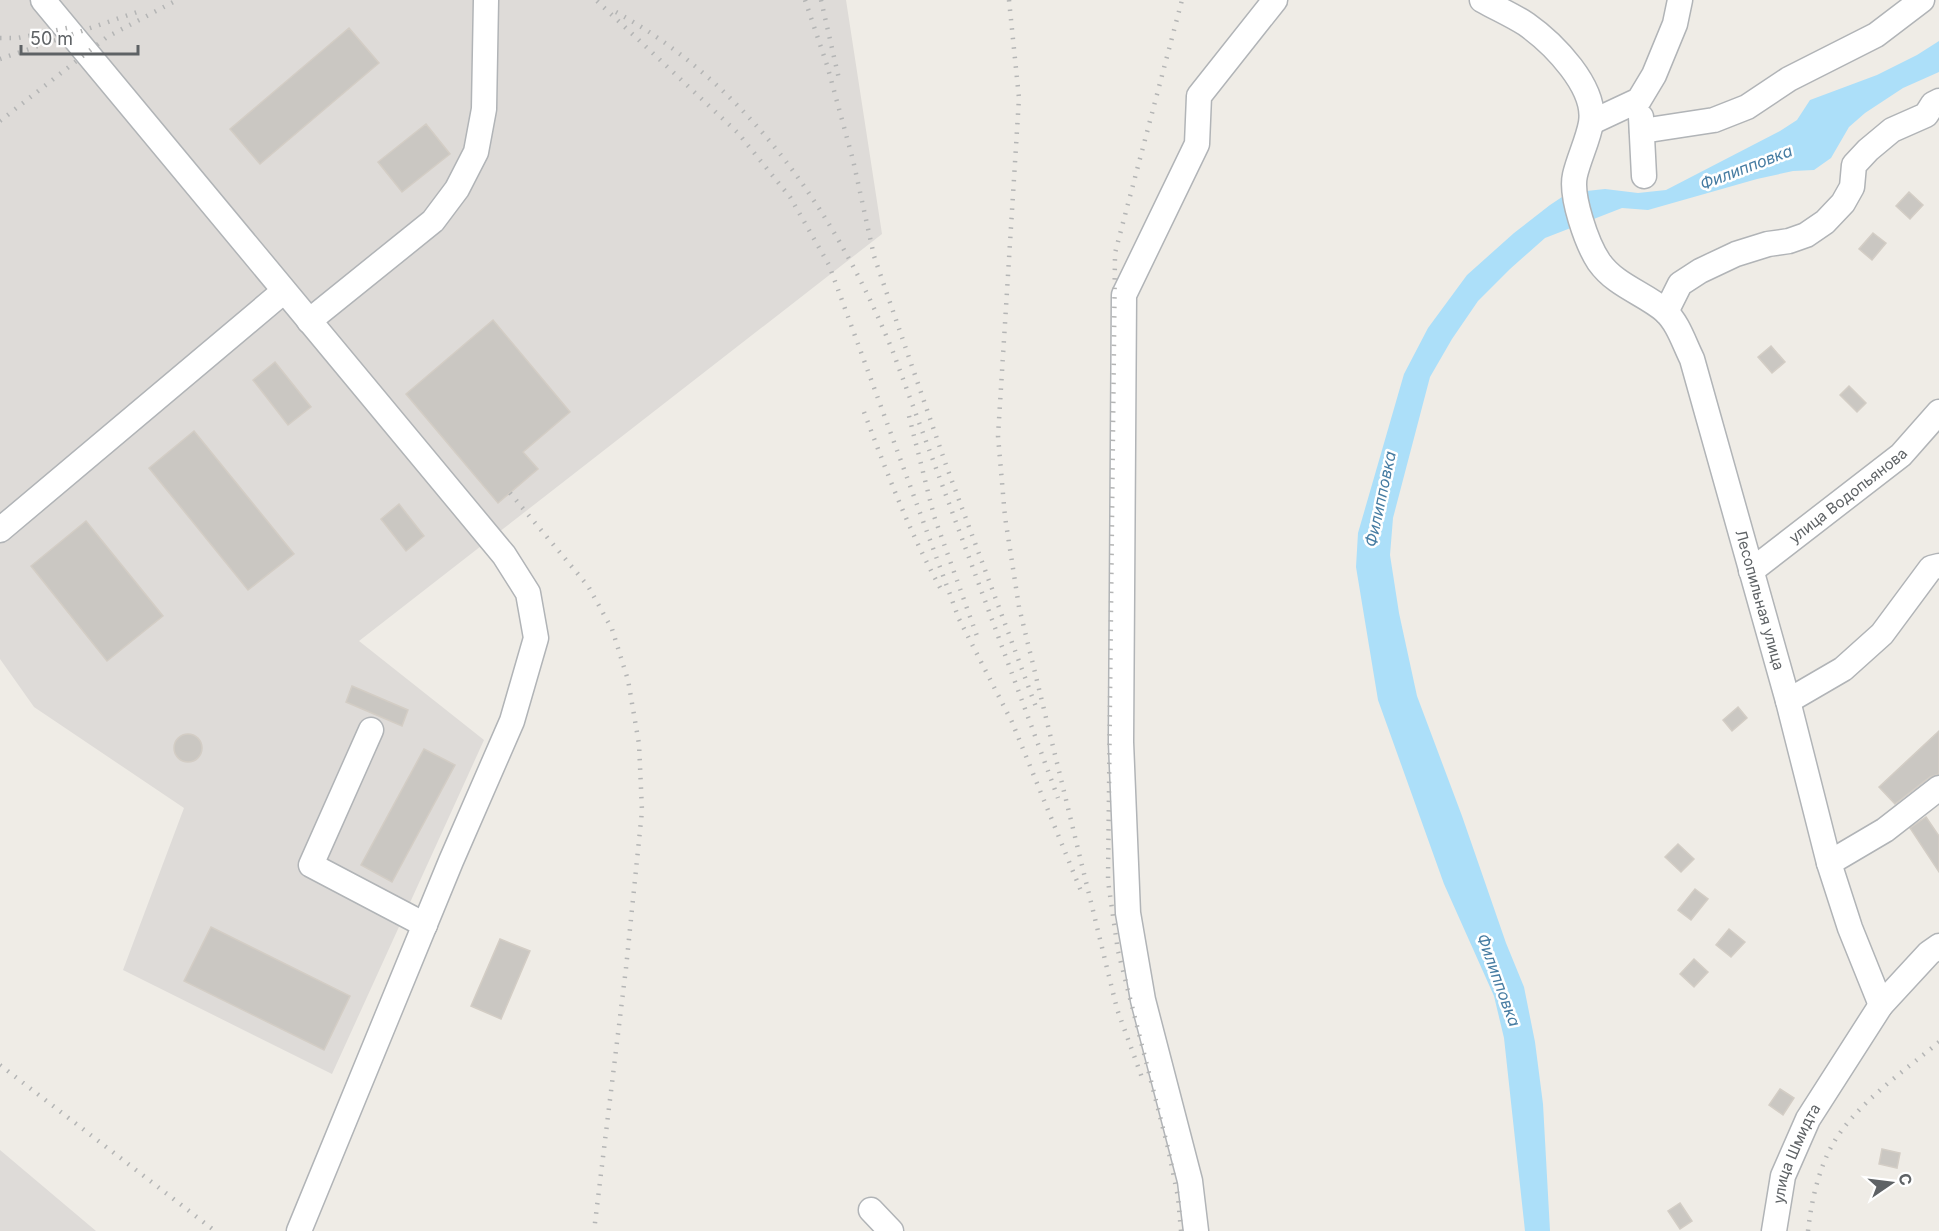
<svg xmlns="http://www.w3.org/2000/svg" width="1939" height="1231" font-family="Inter,sans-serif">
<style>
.industrial{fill:#dedbd8}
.water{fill:#acdff9}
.building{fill:#cac7c2;stroke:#d3cdc5;stroke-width:1.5}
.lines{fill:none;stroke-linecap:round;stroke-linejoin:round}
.minor-casing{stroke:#b1b4b7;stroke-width:27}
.minor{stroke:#fff;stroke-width:24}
.rail{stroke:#b4b5b5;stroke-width:4.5;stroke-dasharray:1.5 8;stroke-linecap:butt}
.labels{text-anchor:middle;stroke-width:5;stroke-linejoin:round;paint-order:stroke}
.street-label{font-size:15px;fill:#5e6265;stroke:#fff}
.water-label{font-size:16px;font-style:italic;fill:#467ca2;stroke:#fff}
</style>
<rect width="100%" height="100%" fill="#efece6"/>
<path class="industrial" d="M 0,0 L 846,0 L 882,234 L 359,641 L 484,740 L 332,1074 L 123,970 L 184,808 L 34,707 L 0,659 Z
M 0,1150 L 96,1231 L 0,1231 Z"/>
<path class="water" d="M 1939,41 L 1939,72 L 1903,88 L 1865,113 L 1849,127 L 1831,158 L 1814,170 L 1793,171 L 1757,179 L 1648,210 L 1622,208 L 1545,238 L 1510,269 L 1478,301 L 1452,339 L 1430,377 L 1393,518 L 1390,555 L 1399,613 L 1417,696 L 1462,816 L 1506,943 L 1524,987 L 1535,1042 L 1543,1104 L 1550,1231 L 1525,1231 L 1504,1038 L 1494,996 L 1444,884 L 1378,700 L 1356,567 L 1358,533 L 1404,374 L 1428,328 L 1467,275 L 1514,233 L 1550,205 L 1568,193 L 1605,189 L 1638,193 L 1666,190 L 1780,131 L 1797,120 L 1810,100 L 1877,75 L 1917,55 Z"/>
<path class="building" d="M 349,28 L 379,63 L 260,164 L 230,129 Z
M 426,124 L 450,154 L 402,192 L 378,162 Z
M 1909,192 L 1923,205 L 1910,219 L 1896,206 Z
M 1873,233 L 1886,243 L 1872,260 L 1859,249 Z
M 493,320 L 570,412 L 523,452 L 538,469 L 498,503 L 406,394 Z
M 1771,346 L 1785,362 L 1772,373 L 1758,357 Z
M 275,362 L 311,407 L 288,425 L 253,380 Z
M 1849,386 L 1866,403 L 1857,412 L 1840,395 Z
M 194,431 L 294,554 L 248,590 L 149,468 Z
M 399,504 L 424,536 L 406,551 L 381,519 Z
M 86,521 L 163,616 L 107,661 L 31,566 Z
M 352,686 L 408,710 L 402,726 L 346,702 Z
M 1738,707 L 1747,718 L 1732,731 L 1723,720 Z
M 1939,731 L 1939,774 L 1930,777 L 1895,804 L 1879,787 Z
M174 748a14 14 0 1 1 28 0a14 14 0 1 1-28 0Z
M 424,749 L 455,765 L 392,882 L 361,865 Z
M 1926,817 L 1939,836 L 1939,872 L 1910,828 Z
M 1678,844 L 1694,859 L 1681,872 L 1665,857 Z
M 1695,889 L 1708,899 L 1691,920 L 1678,910 Z
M 211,927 L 350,996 L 324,1050 L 184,981 Z
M 1729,929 L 1745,942 L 1731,957 L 1716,945 Z
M 500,939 L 530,951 L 501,1019 L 471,1006 Z
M 1694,959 L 1708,972 L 1694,987 L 1680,974 Z
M 1780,1089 L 1794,1098 L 1783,1115 L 1769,1105 Z
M 1882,1149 L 1900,1153 L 1897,1168 L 1879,1164 Z
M 1680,1203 L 1692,1221 L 1680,1229 L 1668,1211 Z"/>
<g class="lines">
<g class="minor-casing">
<g id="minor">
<path d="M 43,0 L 504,555 L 528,593 L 536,638 L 512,721 L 451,861 L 299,1231"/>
<path id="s1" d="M 1482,0 C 1496,8 1512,15 1526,24 C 1553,43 1597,87 1591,123 C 1588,140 1579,158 1575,175 C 1570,196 1587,244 1599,262 C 1616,286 1644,293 1665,311 C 1678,323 1684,343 1692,359 L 1788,701 L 1829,863 L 1850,928 L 1881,1005"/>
<path d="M 1641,117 L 1644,176"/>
<path d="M 1592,122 L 1639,100 L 1654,75 L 1675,24 L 1680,0"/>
<path d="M 1642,131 L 1714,120 L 1747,107 L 1789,79 L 1876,35 L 1922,0"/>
<path d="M 1666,312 L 1680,284 L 1700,271 L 1736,254 L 1768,244 L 1789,241 L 1806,235 L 1825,222 L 1843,203 L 1852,187 L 1854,165 L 1868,150 L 1892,130 L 1926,115 L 1933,104 L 1939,101"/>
<path d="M 309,321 L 433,221 L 457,189 L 476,152 L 484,109 L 486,0"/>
<path d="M 0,530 L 284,291"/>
<path id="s2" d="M 1751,571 L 1901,455 L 1939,412"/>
<path d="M 1788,701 L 1843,669 L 1882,634 L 1931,568 L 1939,566"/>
<path d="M 371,730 L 311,865 L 425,925"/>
<path d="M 1829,863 L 1885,830 L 1939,788"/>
<path d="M 871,1210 L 891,1231"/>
<path d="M 1196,1231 L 1190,1181 L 1143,1000 L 1128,913 L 1121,742 L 1124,295 L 1197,144 L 1199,96 L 1275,0"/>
<path id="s3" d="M 1774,1231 L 1783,1176 L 1808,1119 L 1881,1005 L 1929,953 L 1939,946"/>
</g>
</g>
<use href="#minor" class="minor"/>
<path class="rail" d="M 805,0 L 827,65 L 853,160 L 874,256 L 946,465 L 1036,707
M 821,0 L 839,79
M 1009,0 L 1019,98 L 998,436 L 1005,517 L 1019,607 L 1117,1009 L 1144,1083
M 597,1 L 738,133 L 790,197 L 829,265 L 959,619 L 1012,722 L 1081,891
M 616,12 C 748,85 837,214 893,352 L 1058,798
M 0,38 L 18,38 L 67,28
M 0,59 L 143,10
M 0,121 L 107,37 L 177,0
M 864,412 C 887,473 910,534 942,591
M 909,416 L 934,516 L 978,639
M 510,493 L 588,586 L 612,629 L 628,680 L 639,744 L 642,811 L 626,968 L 594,1231
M 0,1065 L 215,1231
M 1181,1231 L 1178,1197 L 1168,1148 L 1118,951 L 1108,881 L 1115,253 L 1182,0
M 1808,1231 C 1811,1204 1817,1176 1829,1151 C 1851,1107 1902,1073 1939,1042"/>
</g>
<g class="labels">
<g class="street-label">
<text dy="5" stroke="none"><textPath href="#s2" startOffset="123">улица Водопьянова</textPath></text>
<text dy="5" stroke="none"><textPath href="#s1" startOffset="708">Лесопильная улица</textPath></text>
<text dy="5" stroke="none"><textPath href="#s3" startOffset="81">улица Шмидта</textPath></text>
</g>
<g class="water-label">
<text transform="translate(1746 167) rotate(-21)" y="6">Филипповка</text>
<text transform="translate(1380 499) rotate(-78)" y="6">Филипповка</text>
<text transform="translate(1499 980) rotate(70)" y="6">Филипповка</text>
</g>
</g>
<g transform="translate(1891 1183) rotate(76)" stroke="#ffffff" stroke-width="4.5" paint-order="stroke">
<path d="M0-4.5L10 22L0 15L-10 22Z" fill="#5e6265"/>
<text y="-9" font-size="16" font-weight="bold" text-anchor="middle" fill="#5e6265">С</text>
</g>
<path d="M21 45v9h117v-9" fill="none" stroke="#5e6265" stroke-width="3"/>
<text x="30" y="45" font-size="18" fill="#5e6265" stroke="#ffffff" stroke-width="4.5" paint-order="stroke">50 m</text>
</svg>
